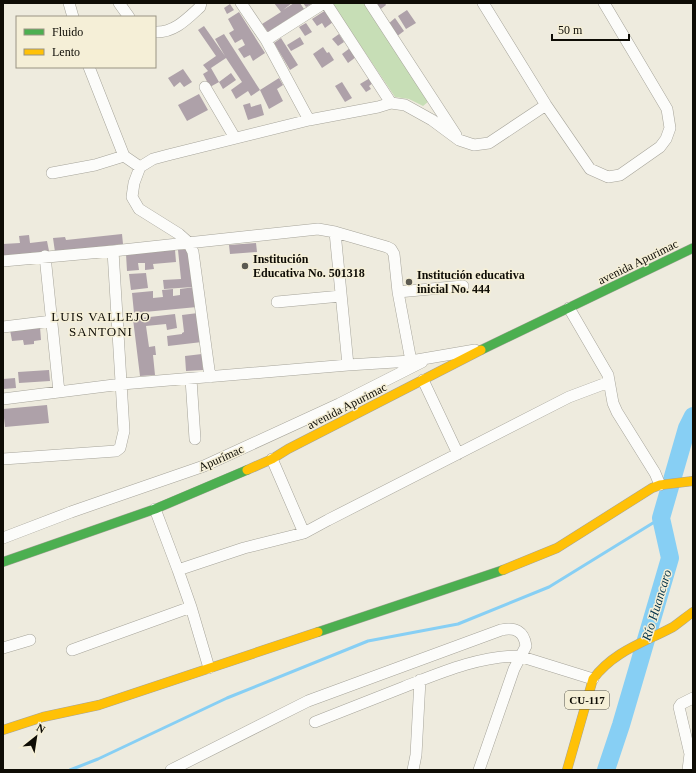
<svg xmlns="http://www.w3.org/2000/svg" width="696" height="773" font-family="Georgia,serif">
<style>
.green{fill:#c7deb6}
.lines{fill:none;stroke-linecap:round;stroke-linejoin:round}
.stream{stroke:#87cff4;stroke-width:3}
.river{stroke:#87cff4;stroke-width:18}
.building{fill:#aea1a9}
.street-casing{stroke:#a6a49a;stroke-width:12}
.fast-casing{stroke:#a6a49a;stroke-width:10}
.slow-casing{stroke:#a6a49a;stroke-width:10}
.street{stroke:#fcfcfa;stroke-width:11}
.fast{stroke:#4caf50;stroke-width:9}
.slow{stroke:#ffc107;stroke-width:9}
.poi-dot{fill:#5c5a51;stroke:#f5efd7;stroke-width:1.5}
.labels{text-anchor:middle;stroke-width:3;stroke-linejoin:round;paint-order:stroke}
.shield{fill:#f5efd7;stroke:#535044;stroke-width:1}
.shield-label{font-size:11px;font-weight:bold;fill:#0e0c05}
.poi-label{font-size:12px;font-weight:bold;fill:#0e0c05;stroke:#f5efd7;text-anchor:start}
.street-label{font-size:12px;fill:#0e0c05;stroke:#f5efd7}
.neighbourhood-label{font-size:13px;letter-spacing:1px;fill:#0e0c05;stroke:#f5efd7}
.water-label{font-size:13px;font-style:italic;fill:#04344b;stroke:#f5efd7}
</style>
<rect width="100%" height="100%" fill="#eeebde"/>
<path class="green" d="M 332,3 L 366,3 L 429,101 L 423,106 L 409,99 L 395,97 Z"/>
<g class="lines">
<path class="stream" d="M 70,770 L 98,759 L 227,698 L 368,641 L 458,624 L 549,587 L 661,518"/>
<path class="river" d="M 606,770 L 621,725 L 670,558 L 661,518 L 687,428 L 693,416"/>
</g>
<path class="building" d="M 274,3 L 292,3 L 283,10 L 294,3 L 300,3 L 304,9 L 268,32 L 262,24 L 281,12 Z
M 303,3 L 313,3 L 306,7 Z
M 373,3 L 385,3 L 386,5 L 378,11 Z
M 230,4 L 234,10 L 227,14 L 224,8 Z
M 326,10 L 333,22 L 325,28 L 322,23 L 317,26 L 312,19 Z
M 407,10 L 416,23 L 406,29 L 398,16 Z
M 239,12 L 265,53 L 253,61 L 250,55 L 244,58 L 238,49 L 245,45 L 242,39 L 235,43 L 229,33 L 234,30 L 228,19 Z
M 395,18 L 404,31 L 396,37 L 387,25 Z
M 306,23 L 312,32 L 305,36 L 299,27 Z
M 204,26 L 225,56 L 215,39 L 224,34 L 260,90 L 279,78 L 283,85 L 277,89 L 283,101 L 269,109 L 260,90 L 251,96 L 248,91 L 236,99 L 231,90 L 242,82 L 226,58 L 211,68 L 219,82 L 231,73 L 236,80 L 223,89 L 219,82 L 210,87 L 203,74 L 208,71 L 203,65 L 216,56 L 198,30 Z
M 339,34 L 344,42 L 338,46 L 332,39 Z
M 300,37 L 304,44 L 291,51 L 287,45 Z
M 281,38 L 298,65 L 290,70 L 274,43 Z
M 323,47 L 327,53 L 329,52 L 334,60 L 322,68 L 313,54 Z
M 350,48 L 356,57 L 348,63 L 342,54 Z
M 183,69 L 192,82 L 184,87 L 180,82 L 174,87 L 168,78 Z
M 370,78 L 373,83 L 369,86 L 371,89 L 366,92 L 360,84 Z
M 342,82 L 352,98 L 345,102 L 335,86 Z
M 199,94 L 208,110 L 187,121 L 178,105 Z
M 250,103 L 251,107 L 261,104 L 264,115 L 248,120 L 243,105 Z
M 122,234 L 123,244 L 55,252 L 53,238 L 65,237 L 66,240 Z
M 29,235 L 30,243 L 47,241 L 49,251 L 3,256 L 3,244 L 20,243 L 19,236 Z
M 256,243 L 257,252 L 230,254 L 229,245 Z
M 190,249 L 193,287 L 164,289 L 163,280 L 181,279 L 178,250 Z
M 175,250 L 176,262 L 153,264 L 154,269 L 145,270 L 145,263 L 138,263 L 139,270 L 127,271 L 126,254 Z
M 146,273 L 148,288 L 131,290 L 129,274 Z
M 195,287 L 197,307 L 134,313 L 132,293 L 153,291 L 153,298 L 163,297 L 162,290 L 173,289 L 173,296 L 180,295 L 180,289 Z
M 198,313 L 202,342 L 168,346 L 167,336 L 182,334 L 182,333 L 184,332 L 182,315 Z
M 175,314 L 177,328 L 167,330 L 166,324 L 146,326 L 149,347 L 155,346 L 156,355 L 153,355 L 155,375 L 140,376 L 133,319 Z
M 40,327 L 41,340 L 34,341 L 34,344 L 24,345 L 23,340 L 12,341 L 10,330 Z
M 202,354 L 203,370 L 186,371 L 185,356 Z
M 49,370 L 50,381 L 19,383 L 18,372 Z
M 15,378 L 16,388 L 3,389 L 3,379 Z
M 47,405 L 49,423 L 5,427 L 3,409 Z"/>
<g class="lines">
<g class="street-casing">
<path id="street" d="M 69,3 L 73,17
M 119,3 L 129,17
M 241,3 L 266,40 L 309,120
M 326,3 L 391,103
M 370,3 L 456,135
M 483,3 L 546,105 L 590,169 L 608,177 L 620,175 L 660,147 L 666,139 L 670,128 L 667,109 L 604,3
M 155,32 C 174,33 187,19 200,7 L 201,3
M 266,40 L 324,3
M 89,67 L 124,156 L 140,167
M 205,87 L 235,138
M 52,173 L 95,165 L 124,156
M 335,232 L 348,365
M 45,256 L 59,392
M 3,261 L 113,251 L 318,229 L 335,232 L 387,247 L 391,249 L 394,254 L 398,292 L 411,361
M 398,292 L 463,286
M 277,302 L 341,296
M 569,308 L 608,375 L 613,403 L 617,412 L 655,473 L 660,485
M 3,327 L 52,321
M 210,377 L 193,252 L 188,242 L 179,234 L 139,209 L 132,197 L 134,183 L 140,167 L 153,159 L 168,155 L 309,120 L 378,107 L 391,103 L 405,105 L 432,120 L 459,140 L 474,145 L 489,143 L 546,105
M 191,379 L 195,439
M 423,380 L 458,454
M 3,399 L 122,384 L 348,365 L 411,361 L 475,350
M 3,459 L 116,451 L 120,448 L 124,431 L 113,251
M 272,459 L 304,533
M 155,509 L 178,570 L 244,548 L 304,533 L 328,520 L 569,397 L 609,382
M 3,538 L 71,512 L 204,466 L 339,404 L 422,362
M 178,570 L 191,607 L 209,668
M 3,648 L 30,640
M 72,650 L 191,607
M 315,722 C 345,710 374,699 404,687 C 440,673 479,656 519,656 L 593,679
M 171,770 L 308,701 L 501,630 C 515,627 524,631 526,646 L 514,669 L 479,770
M 413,770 L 416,755 L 420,680
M 688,770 L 690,754 L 679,707 L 681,704 L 693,698"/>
</g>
<g class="fast-casing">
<path id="fast" d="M 481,350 L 693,248
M 3,562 L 155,509 L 247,470
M 318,632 L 503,570"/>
</g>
<g class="slow-casing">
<path id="slow" d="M 247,470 L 272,459 L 288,449 L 481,350
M 503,570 L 557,548 L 652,488 L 660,485 L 693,481
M 3,730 L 43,717 L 99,705 L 318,632
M 567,770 L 593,679 C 614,651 643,643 673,627 C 680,622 686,617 693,612"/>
</g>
<use href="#street" class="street"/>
<use href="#fast" class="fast"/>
<use href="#slow" class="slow"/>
</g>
<g class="poi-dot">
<circle cx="245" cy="266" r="4"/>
<circle cx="409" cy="282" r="4"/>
</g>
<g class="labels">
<rect class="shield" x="565" y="691" width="44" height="18" rx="3"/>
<g class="shield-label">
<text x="587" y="704">CU-117</text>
</g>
<g class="poi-label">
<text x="253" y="263">Institución<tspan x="253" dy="14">Educativa No. 501318</tspan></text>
<text x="417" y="279">Institución educativa<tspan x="417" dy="14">inicial No. 444</tspan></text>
</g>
<g class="street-label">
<text transform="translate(638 262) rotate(-26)" y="4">avenida Apurimac</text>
<text transform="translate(347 406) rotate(-27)" y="4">avenida Apurimac</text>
<text transform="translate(221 458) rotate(-24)" y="4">Apurímac</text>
</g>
<g class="neighbourhood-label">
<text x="101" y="321">LUIS VALLEJO<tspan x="101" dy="15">SANTONI</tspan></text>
</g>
<g class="water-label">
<text transform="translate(656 605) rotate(-73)" y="5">Río Huancaro</text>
</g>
</g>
<rect width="696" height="773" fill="none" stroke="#0e0c05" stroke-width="8"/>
<rect x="16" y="16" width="140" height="52" fill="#f5efd7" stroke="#999483"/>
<rect x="24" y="29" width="20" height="6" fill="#4caf50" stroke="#999483"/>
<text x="52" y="36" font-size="12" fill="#0e0c05">Fluido</text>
<rect x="24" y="49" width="20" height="6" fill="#ffc107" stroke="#999483"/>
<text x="52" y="56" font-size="12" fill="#0e0c05">Lento</text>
<g transform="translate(36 737) rotate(30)" stroke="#f5efd7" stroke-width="3" paint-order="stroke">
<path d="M0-3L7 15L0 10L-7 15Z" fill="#0e0c05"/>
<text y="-6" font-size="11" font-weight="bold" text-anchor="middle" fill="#0e0c05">N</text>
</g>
<path d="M552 34v6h77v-6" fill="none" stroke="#0e0c05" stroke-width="2"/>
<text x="558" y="34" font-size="12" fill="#0e0c05" stroke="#f5efd7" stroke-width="3" paint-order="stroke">50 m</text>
</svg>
